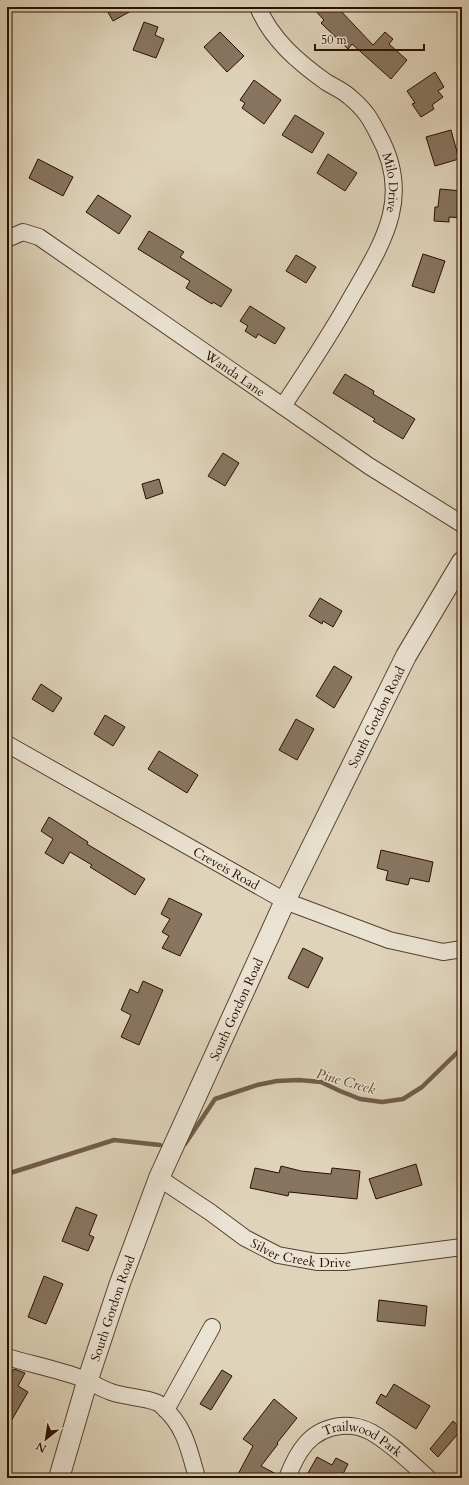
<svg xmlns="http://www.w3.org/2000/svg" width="469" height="1485" font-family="Cardo,serif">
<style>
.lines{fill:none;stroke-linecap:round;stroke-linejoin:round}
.stream{stroke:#715d4a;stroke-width:4.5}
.building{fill:#887561;stroke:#291000}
.minor-casing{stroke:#56412e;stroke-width:18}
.tertiary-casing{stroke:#56412e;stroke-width:22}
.minor{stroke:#eae2d2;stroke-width:16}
.tertiary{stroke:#eae2d2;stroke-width:20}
.labels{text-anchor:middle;stroke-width:3;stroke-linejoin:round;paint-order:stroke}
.street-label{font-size:13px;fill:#291000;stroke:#eae2d2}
.water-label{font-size:14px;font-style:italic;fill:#594431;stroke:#eae2d2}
</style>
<rect width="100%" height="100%" fill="#dfd3ba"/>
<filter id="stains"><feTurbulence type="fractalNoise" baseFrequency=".005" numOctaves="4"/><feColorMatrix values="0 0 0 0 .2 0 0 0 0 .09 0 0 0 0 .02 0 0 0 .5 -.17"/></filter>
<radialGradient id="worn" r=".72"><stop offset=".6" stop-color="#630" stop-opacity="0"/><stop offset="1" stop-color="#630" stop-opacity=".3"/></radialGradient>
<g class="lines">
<path class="stream" d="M 185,1144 L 215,1099 L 257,1085 L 277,1081 L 299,1080 L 321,1082 L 340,1091 L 360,1099 L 382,1102 L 403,1099 L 422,1087 L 462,1048
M 7,1174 L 114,1140 L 160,1145"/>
</g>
<path class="building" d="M 105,7 L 138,7 L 113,21 Z
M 312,7 L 337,7 L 373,45 L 385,32 L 393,39 L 389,44 L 407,60 L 391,79 L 352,44 L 348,49 L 321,23 L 324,20 Z
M 144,22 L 158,27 L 155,35 L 164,39 L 156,58 L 133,50 Z
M 220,32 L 244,56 L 227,72 L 204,47 Z
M 435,72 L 444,87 L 438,91 L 443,97 L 432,105 L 434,109 L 421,117 L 412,104 L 415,103 L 407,91 Z
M 254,80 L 281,100 L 264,124 L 242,108 L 245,103 L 240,100 Z
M 295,115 L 324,133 L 312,153 L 282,135 Z
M 451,130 L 459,159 L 435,166 L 426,137 Z
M 328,154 L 357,173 L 345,191 L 317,173 Z
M 38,159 L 73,177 L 63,196 L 29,178 Z
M 440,189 L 462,191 L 461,207 L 462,207 L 462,218 L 449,217 L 449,222 L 434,221 L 435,207 L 438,207 Z
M 98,195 L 131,216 L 119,234 L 86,212 Z
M 149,231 L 184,252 L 180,257 L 232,290 L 221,307 L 213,302 L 212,304 L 186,288 L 190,281 L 138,249 Z
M 423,254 L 445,261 L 434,293 L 412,286 Z
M 296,255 L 316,267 L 306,283 L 286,271 Z
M 250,306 L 285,328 L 275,344 L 258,334 L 256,338 L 245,331 L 248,326 L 240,321 Z
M 345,374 L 374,391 L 373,394 L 415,419 L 403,439 L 373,421 L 375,419 L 333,393 Z
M 223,453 L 239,463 L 225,486 L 208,476 Z
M 159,479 L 163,493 L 146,499 L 142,484 Z
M 320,598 L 342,611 L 333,627 L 323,621 L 322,624 L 309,616 Z
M 334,666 L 352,677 L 334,708 L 316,696 Z
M 41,684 L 62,698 L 53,712 L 32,699 Z
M 105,715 L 125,727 L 113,746 L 94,734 Z
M 296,719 L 314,729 L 297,760 L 279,750 Z
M 159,751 L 198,775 L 187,793 L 148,769 Z
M 49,817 L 88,842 L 87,844 L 145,879 L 135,895 L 90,867 L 92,865 L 70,852 L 63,864 L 45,853 L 53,839 L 41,831 Z
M 381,850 L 433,862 L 429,882 L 410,878 L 408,885 L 386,880 L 388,871 L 377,868 Z
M 169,898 L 202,914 L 180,956 L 162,948 L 169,936 L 162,932 L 170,919 L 161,914 Z
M 303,948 L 323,958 L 308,988 L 288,978 Z
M 143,981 L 163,990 L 139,1045 L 121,1037 L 131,1015 L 121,1010 L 130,989 L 138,993 Z
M 416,1164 L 422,1185 L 376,1199 L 369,1179 Z
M 281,1166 L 301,1171 L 331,1174 L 332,1168 L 360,1171 L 357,1199 L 289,1192 L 288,1196 L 250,1188 L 255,1168 L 279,1173 Z
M 76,1207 L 97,1215 L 89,1235 L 94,1237 L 88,1251 L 62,1241 Z
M 44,1276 L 63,1284 L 46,1324 L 28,1317 Z
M 379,1300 L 427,1306 L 425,1326 L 377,1321 Z
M 14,1369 L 25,1373 L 18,1386 L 28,1392 L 7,1428 L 7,1380 Z
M 222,1370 L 232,1376 L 211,1410 L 200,1404 Z
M 394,1384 L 430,1406 L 416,1429 L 376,1403 L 381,1394 L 386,1397 Z
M 274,1399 L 297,1418 L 277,1443 L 278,1444 L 261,1466 L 278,1475 L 278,1478 L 236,1478 L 253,1446 L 243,1439 Z
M 453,1421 L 462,1429 L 438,1457 L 430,1449 Z
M 317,1457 L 332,1465 L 336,1458 L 348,1464 L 341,1478 L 318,1478 L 308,1473 Z"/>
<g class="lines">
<g class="minor-casing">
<g id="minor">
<path id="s1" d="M 258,7 C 271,39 298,62 326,82 C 334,87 344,91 351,98 C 365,110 370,118 378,134 C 413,196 384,241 352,296 C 331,334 307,370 283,406"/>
<path id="s2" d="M 7,239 L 23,232 L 39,237 L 369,466 L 462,524"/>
<path id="s3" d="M 7,744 L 285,901 L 389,940 L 443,952 L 462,949"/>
<path id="s4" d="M 159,1178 L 210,1212 L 245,1238 L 278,1255 L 317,1262 L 345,1262 L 462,1247"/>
<path d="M 7,1357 C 30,1364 55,1369 78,1377 C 89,1381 100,1388 111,1392 C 124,1397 153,1398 161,1405 C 185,1426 189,1449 197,1478"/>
<path d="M 166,1410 L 212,1327"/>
<path id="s5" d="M 287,1478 C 297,1452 310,1429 341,1426 C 350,1425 362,1427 371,1432 C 392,1444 410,1462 428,1478"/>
</g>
</g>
<g class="tertiary-casing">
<g id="tertiary">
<path id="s6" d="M 59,1478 L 87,1382 L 120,1283 L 159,1178 L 285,901 L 406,656 L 462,562"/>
</g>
</g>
<use href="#minor" class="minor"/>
<use href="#tertiary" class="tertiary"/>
</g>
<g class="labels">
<g class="street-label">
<text dy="5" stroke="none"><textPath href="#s1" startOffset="229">Milo Drive</textPath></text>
<text dy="5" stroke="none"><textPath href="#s2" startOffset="273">Wanda Lane</textPath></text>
<text dy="5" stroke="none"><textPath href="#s6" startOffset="826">South Gordon Road</textPath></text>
<text dy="5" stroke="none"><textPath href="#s3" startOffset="252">Creveis Road</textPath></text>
<text dy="5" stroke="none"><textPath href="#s6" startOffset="502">South Gordon Road</textPath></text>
<text dy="5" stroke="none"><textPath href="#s4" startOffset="164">Silver Creek Drive</textPath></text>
<text dy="5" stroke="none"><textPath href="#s6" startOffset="178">South Gordon Road</textPath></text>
<text dy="5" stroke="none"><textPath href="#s5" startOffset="104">Trailwood Park</textPath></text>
</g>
<g class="water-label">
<text transform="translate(346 1081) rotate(16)" y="5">Pine Creek</text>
</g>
</g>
<rect width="469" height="1485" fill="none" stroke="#dfd3ba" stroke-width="24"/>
<rect x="8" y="8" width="453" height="1469" fill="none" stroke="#291000" stroke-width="2"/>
<rect x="12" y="12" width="445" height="1461" fill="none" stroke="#291000"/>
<g transform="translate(46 1439) rotate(210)" stroke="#eae2d2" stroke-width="3" paint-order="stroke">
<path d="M0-3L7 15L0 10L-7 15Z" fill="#291000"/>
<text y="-6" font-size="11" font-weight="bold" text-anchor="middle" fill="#291000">N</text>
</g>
<path d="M315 44v6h109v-6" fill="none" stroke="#291000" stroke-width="2"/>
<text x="321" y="44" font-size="12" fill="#291000" stroke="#eae2d2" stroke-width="3" paint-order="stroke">50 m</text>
<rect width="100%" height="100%" filter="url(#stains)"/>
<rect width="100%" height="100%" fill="url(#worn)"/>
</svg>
